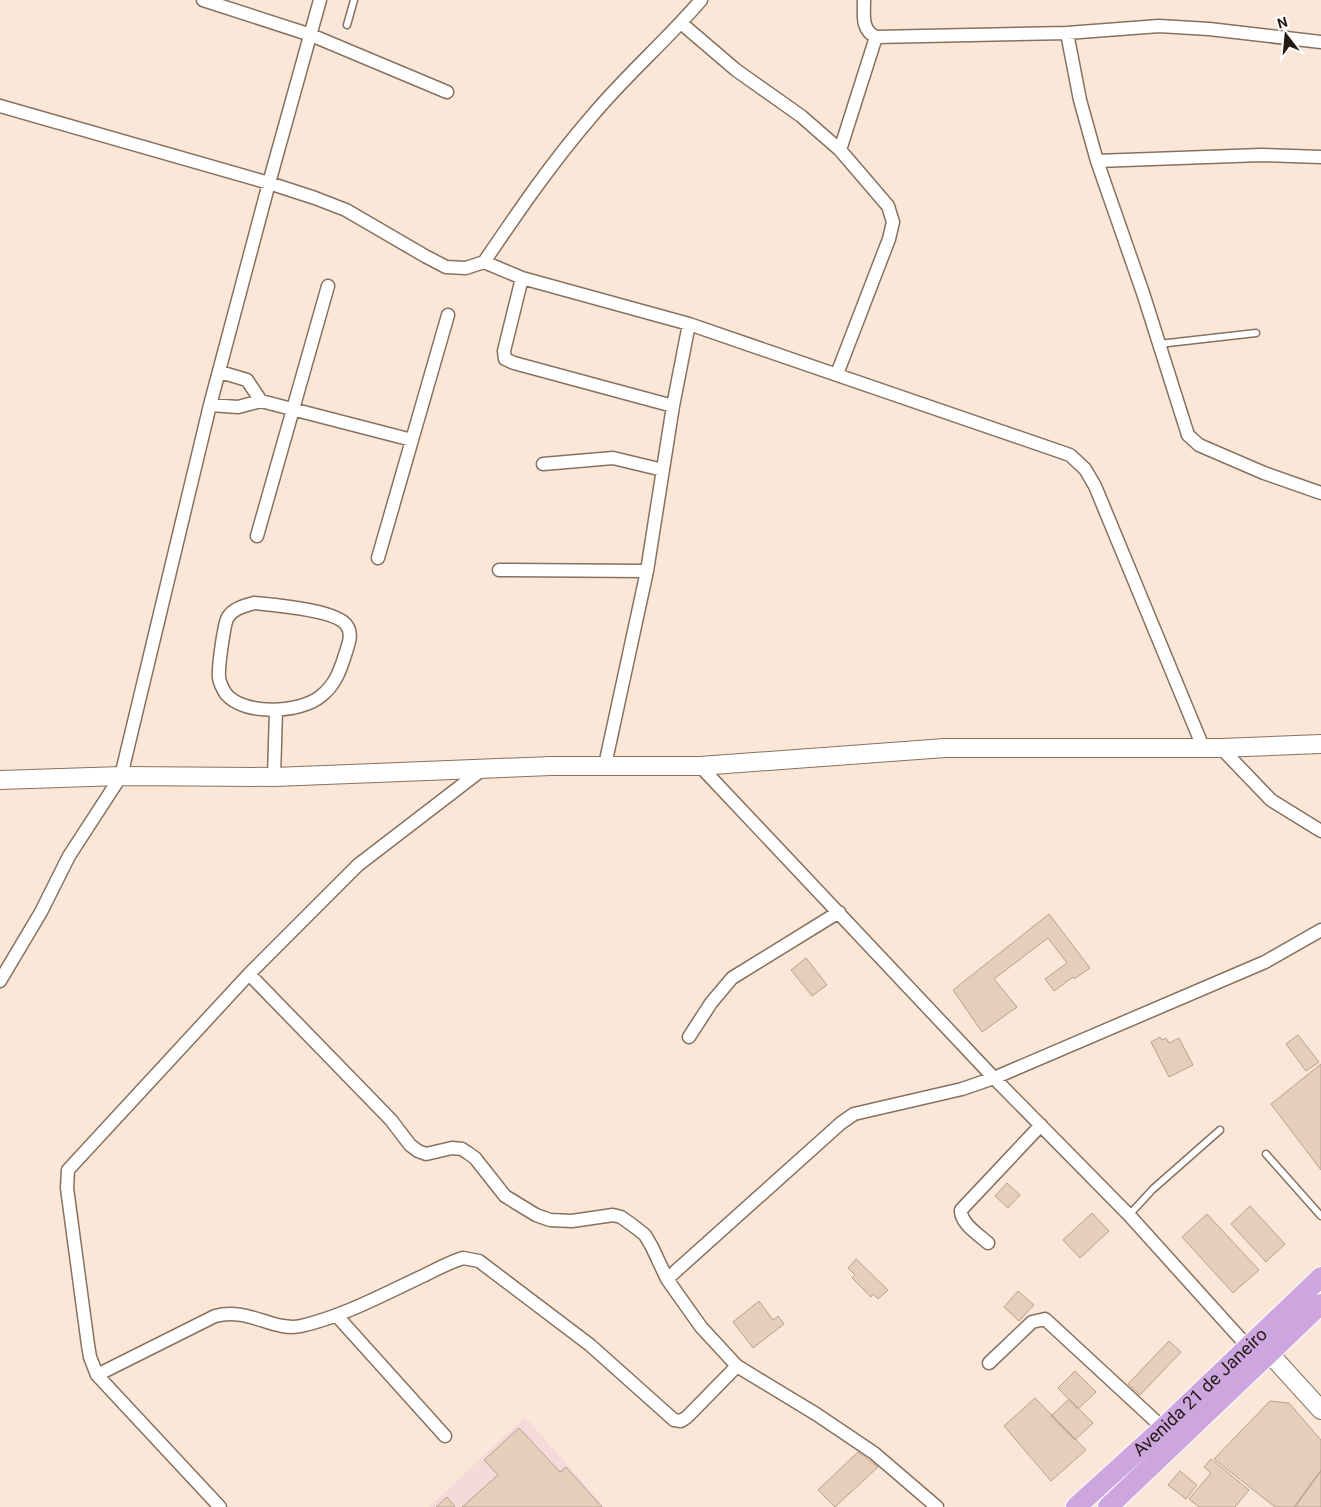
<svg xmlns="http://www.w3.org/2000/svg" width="1321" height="1507" font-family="Roboto,sans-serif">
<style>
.commercial{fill:#f5dada}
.building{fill:#e6ceba;stroke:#b7a08d}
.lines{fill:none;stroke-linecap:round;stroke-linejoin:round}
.service-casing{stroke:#87715f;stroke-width:9}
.minor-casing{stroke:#87715f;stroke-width:15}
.secondary-casing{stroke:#87715f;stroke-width:20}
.primary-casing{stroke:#fff;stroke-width:22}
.service{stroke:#fff;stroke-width:6}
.minor{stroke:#fff;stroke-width:12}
.secondary{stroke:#fff;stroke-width:18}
.primary{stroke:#cea6df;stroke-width:20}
.labels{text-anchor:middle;stroke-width:4;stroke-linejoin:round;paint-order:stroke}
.street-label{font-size:18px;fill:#231a13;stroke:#fff}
</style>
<rect width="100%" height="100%" fill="#fbe7d7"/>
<path class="commercial" d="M 525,1417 L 605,1507 L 429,1507 Z"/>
<path class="building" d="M 1049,914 L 1090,968 L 1074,979 L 1073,977 L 1054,991 L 1045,979 L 1067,963 L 1048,938 L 994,979 L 1017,1007 L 982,1032 L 953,990 Z
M 806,958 L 827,985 L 812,996 L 791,970 Z
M 1298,1035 L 1319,1062 L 1306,1071 L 1286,1044 Z
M 1160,1037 L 1162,1040 L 1166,1038 L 1169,1043 L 1179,1038 L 1193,1065 L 1169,1077 L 1151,1042 Z
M 1321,1064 L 1321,1170 L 1271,1104 Z
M 1007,1183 L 1020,1195 L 1008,1208 L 995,1196 Z
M 1250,1206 L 1285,1244 L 1266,1262 L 1231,1224 Z
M 1092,1213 L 1109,1231 L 1080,1258 L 1063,1240 Z
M 1207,1214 L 1259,1270 L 1233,1293 L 1182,1237 Z
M 856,1259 L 888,1290 L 878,1299 L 873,1294 L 871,1297 L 852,1278 L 855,1275 L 848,1268 Z
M 1018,1291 L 1034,1305 L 1019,1321 L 1004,1307 Z
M 759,1301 L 773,1320 L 778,1316 L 784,1324 L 753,1348 L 733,1322 Z
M 1169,1341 L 1181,1352 L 1140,1395 L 1128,1384 Z
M 1075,1371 L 1096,1392 L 1078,1409 L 1058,1388 Z
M 1035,1398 L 1086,1450 L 1051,1481 L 1004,1426 Z
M 1069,1399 L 1093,1423 L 1075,1440 L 1051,1416 Z
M 1270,1401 L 1289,1403 L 1321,1440 L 1321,1470 L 1294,1507 L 1275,1507 L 1214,1459 Z
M 519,1428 L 560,1472 L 566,1467 L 602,1507 L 462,1507 L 498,1475 L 484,1460 Z
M 858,1452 L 878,1467 L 835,1507 L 818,1490 Z
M 1211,1459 L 1249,1490 L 1235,1507 L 1199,1507 L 1189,1499 L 1211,1473 L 1204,1467 Z
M 1180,1471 L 1197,1485 L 1186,1499 L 1168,1485 Z
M 1321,1471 L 1321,1507 L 1295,1507 Z
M 447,1497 L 455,1507 L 436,1507 Z"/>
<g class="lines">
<g class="service-casing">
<path id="service" d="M 347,25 L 354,0
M 1159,344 L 1256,333
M 1266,1154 L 1321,1216
M 1129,1215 L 1153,1189 L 1220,1130"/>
</g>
<g class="minor-casing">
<path id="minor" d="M 203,0 L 311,35 L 447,92
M 864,0 C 864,15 861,30 876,37 L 1067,33 L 1159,26 L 1209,29 L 1321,42
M 681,23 L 736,70 L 801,116 L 840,150 L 888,206 L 893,222 L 889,239 L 837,374
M 1067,33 L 1080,100 L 1097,161 L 1143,293 L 1188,435 L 1199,445 L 1264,473 L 1321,493
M 0,106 L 269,183 L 315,198 L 346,210 L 425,256 L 446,267 L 466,268 L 484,262 C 518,212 552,162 592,116 C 626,75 667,40 701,0
M 840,150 L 876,37
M 1097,161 L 1261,155 L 1321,157
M 484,262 L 522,278 L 689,324 L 1070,455 L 1085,469 L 1095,486 L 1203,747
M 522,278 L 504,351 L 505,359 L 514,363 L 673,406
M 220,372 L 247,380 L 261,401
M 210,405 L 238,407 L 261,401 L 412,440
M 543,464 L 613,458 L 663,470
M 257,536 L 328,286
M 378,558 L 448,315
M 499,570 L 647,571
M 254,603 C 273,605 338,610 347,626 C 353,635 348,645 345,655 C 340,671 335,685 321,696 C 301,713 244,716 226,694 C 223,690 219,681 219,677 C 218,668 224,623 228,617 C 234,608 244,606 254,603 Z
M 1221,748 L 1271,800 L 1321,831
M 605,765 L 647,571 L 673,406 L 689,324
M 700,766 L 994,1078 L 1129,1215 L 1248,1347
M 274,777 L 276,710
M 249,974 L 391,1120 L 410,1145 L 418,1151 L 426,1154 L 452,1148 L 462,1149 L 468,1153 L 475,1158 L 505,1196 L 536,1215 L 550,1220 L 572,1221 L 613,1215 L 621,1217 L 635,1227 L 645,1235 L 652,1247 L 667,1279 L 701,1327 L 737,1366 L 816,1414 L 874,1453 L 937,1507
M 0,981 L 41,912 L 69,856 L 121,776 L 210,405 L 269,183 L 320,0
M 689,1037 L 711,1003 L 732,978 L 839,912
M 988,1243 C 979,1235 960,1223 961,1210 L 1041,1125
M 667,1279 L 841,1123 L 854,1114 L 962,1089 L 994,1078 L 1265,962 L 1321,930
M 337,1316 L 445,1436
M 989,1363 L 1032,1322 L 1045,1319 L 1163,1428
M 97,1375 L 215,1316 C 249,1307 274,1332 301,1326 C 344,1316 384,1294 425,1275 C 437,1269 450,1262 463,1258 L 479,1261 L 590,1345 L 674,1420 L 681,1421 L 687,1417 L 737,1366
M 220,1507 L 97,1375 L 90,1357 L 88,1345 L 67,1188 L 68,1170 L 249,974 L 358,865 L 483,769"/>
</g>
<g class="secondary-casing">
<path id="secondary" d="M 0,780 L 121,776 L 274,777 L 551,766 L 700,766 L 945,748 L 1221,748 L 1321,744
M 1270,1354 L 1321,1410"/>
</g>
<g class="primary-casing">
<g id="primary">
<path id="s1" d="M 1076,1507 L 1163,1428 L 1321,1277"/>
<path d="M 1108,1507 L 1321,1304"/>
</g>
</g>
<use href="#service" class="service"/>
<use href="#minor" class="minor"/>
<use href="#secondary" class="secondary"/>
<use href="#primary" class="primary"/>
</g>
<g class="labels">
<g class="street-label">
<text dy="6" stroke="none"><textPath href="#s1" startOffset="169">Avenida 21 de Janeiro</textPath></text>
</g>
</g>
<g transform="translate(1286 35) rotate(344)" stroke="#ffffff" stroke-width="4" paint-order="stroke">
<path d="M0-4L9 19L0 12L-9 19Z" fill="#231a13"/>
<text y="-8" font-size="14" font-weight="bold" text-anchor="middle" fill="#231a13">N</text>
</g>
</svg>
